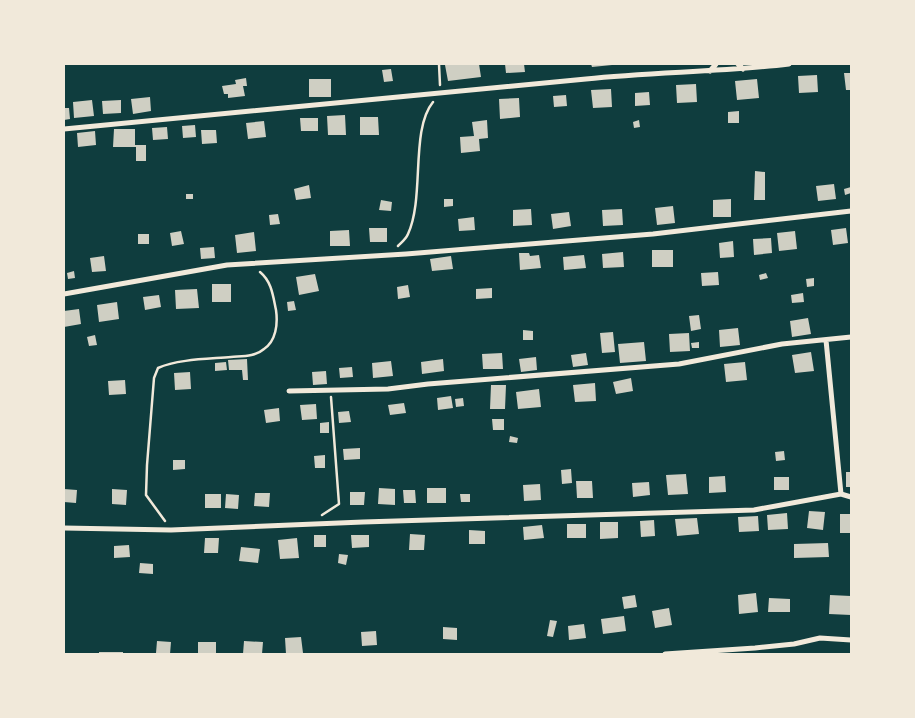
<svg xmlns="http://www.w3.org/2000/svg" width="915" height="718" font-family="'Archivo Narrow',sans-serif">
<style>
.building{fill:#cfcfc3}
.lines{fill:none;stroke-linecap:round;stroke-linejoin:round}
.path{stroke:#f1e9da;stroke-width:2.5}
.minor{stroke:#f1e9da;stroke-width:5}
</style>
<rect width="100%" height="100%" fill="#0f3d3e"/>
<path class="building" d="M 459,64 L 479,64 L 481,77 L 448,81 L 445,65 Z
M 505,64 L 524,64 L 525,72 L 506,73 Z
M 591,64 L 612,64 L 612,65 L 592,67 Z
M 391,69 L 393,81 L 384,82 L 382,70 Z
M 844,73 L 851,73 L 851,90 L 846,90 Z
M 817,75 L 818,92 L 799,93 L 798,76 Z
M 246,78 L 247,86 L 243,86 L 245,96 L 228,98 L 228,94 L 224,94 L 222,86 L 236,84 L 235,80 Z
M 309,79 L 331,79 L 331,97 L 309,97 Z
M 757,79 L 759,98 L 737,100 L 735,81 Z
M 696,84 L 697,102 L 677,103 L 676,85 Z
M 611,89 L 612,107 L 593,108 L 591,90 Z
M 649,92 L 650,105 L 635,106 L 635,93 Z
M 566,95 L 567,106 L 554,107 L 553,96 Z
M 150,97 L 151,111 L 133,114 L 131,99 Z
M 519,98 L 520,117 L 500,119 L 499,99 Z
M 92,100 L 94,116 L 74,118 L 73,102 Z
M 121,100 L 121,113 L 103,114 L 102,101 Z
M 64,108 L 69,108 L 70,119 L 64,120 Z
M 739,111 L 739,123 L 728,123 L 728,112 Z
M 345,115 L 346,135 L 328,135 L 327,116 Z
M 360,117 L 378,117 L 379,135 L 360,135 Z
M 300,118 L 318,118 L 318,131 L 301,131 Z
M 487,120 L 488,138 L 479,139 L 480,151 L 461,153 L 460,137 L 474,136 L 472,122 Z
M 639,120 L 640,127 L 634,128 L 633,122 Z
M 264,121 L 266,137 L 248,139 L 246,123 Z
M 195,125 L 196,137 L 183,138 L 182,126 Z
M 167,127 L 168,139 L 153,140 L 152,128 Z
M 114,129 L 135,129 L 135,145 L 146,145 L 146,161 L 136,161 L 136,147 L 113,147 Z
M 201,130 L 216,130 L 217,143 L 202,144 Z
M 95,131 L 96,145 L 78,147 L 77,133 Z
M 755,171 L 765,172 L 765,200 L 754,200 Z
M 834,184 L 836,199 L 818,201 L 816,186 Z
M 309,185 L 311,198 L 296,200 L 294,189 Z
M 851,187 L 851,193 L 845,195 L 844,189 Z
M 186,194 L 193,194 L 193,199 L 186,199 Z
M 444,199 L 453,199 L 453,206 L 444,207 Z
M 731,199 L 731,217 L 713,217 L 713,200 Z
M 381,200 L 392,202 L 391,211 L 379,210 Z
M 673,206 L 675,223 L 657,225 L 655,208 Z
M 531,209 L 532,225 L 513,226 L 513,210 Z
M 622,209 L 623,225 L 603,226 L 602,210 Z
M 569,212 L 571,226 L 553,229 L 551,214 Z
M 278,214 L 280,224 L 270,225 L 269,215 Z
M 474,217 L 475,230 L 459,231 L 458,219 Z
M 369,228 L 387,228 L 387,242 L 370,242 Z
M 846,228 L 848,243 L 833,245 L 831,230 Z
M 349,230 L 350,246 L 330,246 L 330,231 Z
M 181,231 L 184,244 L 172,246 L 170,233 Z
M 795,231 L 797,249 L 779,251 L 777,233 Z
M 254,232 L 256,251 L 237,253 L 235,235 Z
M 138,234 L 149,234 L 149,244 L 138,244 Z
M 771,238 L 772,253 L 754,255 L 753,239 Z
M 733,241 L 734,257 L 720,258 L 719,243 Z
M 214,247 L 215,258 L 201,259 L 200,248 Z
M 652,250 L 673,250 L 673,267 L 652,267 Z
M 623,252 L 624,267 L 603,268 L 602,254 Z
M 519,253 L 529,253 L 530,256 L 539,255 L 541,268 L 520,270 Z
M 584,255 L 586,268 L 564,270 L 563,257 Z
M 104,256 L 106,271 L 92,272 L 90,258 Z
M 451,256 L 453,269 L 432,271 L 430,259 Z
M 74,271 L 75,278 L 68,279 L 67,273 Z
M 718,272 L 719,285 L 702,286 L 701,273 Z
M 766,273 L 768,278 L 760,280 L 759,275 Z
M 315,274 L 319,291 L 299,295 L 296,277 Z
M 814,278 L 814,286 L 807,287 L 806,279 Z
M 212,284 L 231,284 L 231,302 L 212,302 Z
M 408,285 L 410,297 L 398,299 L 397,287 Z
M 492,288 L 492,298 L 476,299 L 476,289 Z
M 197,289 L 199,308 L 176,309 L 175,290 Z
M 803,293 L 804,302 L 792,303 L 791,295 Z
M 159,295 L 161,307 L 145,310 L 143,297 Z
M 294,301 L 296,310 L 288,311 L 287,302 Z
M 117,302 L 119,319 L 99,322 L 97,305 Z
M 79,309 L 81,324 L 64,327 L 64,311 Z
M 699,315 L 701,329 L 691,331 L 689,316 Z
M 808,318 L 811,334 L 792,337 L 790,321 Z
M 738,328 L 740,345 L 720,347 L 719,330 Z
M 523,330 L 533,331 L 533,340 L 523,340 Z
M 613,332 L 615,352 L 602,353 L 600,333 Z
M 689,333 L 690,351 L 670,352 L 669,334 Z
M 95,335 L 97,345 L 89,346 L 87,337 Z
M 644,342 L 646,361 L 620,363 L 618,344 Z
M 699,342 L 699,348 L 692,348 L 691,343 Z
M 811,352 L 814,371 L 795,373 L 792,355 Z
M 502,353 L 503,369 L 483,369 L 482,354 Z
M 586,353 L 588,365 L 573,367 L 571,355 Z
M 536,357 L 537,370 L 521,372 L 519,359 Z
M 247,359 L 248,380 L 243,380 L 242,370 L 229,370 L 228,360 Z
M 443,359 L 444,371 L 422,374 L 421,362 Z
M 391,361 L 393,376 L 373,378 L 372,363 Z
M 226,362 L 227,370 L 215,371 L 215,363 Z
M 745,362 L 747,380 L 726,382 L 724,364 Z
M 352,367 L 353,377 L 340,378 L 339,368 Z
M 326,371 L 327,384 L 313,385 L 312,372 Z
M 190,372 L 191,389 L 175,390 L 174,373 Z
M 631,378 L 633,391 L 616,394 L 613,382 Z
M 125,380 L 126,394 L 109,395 L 108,381 Z
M 595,383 L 596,401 L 575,402 L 573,385 Z
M 491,385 L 506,385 L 505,409 L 490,409 Z
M 539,389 L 541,407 L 518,409 L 516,392 Z
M 451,396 L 453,408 L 438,410 L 437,398 Z
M 463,398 L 464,406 L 456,407 L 455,399 Z
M 404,403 L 406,413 L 390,415 L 388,405 Z
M 316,404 L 317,419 L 302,420 L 300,405 Z
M 279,408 L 280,421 L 266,423 L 264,410 Z
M 349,411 L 351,422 L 339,423 L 338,412 Z
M 492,419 L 504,419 L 504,430 L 493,430 Z
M 329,422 L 329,433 L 320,433 L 320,423 Z
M 510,436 L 518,438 L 517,443 L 509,442 Z
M 360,448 L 360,459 L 344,460 L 343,449 Z
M 784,451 L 785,460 L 776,461 L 775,452 Z
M 325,455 L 325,468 L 315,468 L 314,456 Z
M 173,460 L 185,460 L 185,469 L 173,470 Z
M 571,469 L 572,483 L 562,484 L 561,470 Z
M 846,472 L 851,472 L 851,487 L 846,487 Z
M 686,474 L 688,494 L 668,495 L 666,475 Z
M 725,476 L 726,492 L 709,493 L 709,477 Z
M 774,477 L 789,477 L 789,490 L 774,490 Z
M 576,481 L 592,481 L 593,498 L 577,498 Z
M 649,482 L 650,495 L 633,497 L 632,483 Z
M 540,484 L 541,500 L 524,501 L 523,485 Z
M 379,488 L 395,489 L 395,505 L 378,504 Z
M 427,488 L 446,488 L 446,503 L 427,503 Z
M 64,489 L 77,490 L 76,503 L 64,502 Z
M 112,489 L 127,490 L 126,505 L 112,504 Z
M 403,490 L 415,490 L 416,503 L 404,503 Z
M 350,492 L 365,492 L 364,505 L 350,505 Z
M 255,493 L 270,493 L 269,507 L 254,506 Z
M 205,494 L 221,494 L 221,508 L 205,508 Z
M 226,494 L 239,495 L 238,509 L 225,508 Z
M 460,494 L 470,494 L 470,502 L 461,502 Z
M 809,511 L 825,512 L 823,530 L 807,528 Z
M 787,513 L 788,529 L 768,530 L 767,515 Z
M 840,514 L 851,514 L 851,533 L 840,533 Z
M 758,516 L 759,531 L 739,532 L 738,517 Z
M 697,518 L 699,534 L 677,536 L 675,519 Z
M 654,520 L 655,536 L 641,537 L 640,521 Z
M 600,522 L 618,522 L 618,538 L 600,539 Z
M 567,524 L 586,524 L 586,538 L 567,538 Z
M 542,525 L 544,538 L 524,540 L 523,527 Z
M 469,530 L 485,531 L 485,544 L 469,544 Z
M 410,534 L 425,535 L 424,550 L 409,550 Z
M 314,535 L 326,535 L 326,547 L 314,547 Z
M 351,535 L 369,535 L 369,547 L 352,548 Z
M 205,538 L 219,538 L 218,553 L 204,553 Z
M 297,538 L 299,558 L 280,559 L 278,540 Z
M 828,543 L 829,557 L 794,558 L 794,544 Z
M 129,545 L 130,557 L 114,558 L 114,546 Z
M 241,547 L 260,549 L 258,563 L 239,561 Z
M 339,554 L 348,555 L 346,565 L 338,563 Z
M 140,563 L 153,564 L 153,574 L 139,573 Z
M 756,593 L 758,612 L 739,614 L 738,595 Z
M 635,595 L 637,607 L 624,609 L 622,597 Z
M 830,595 L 851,596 L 851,615 L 829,614 Z
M 769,598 L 790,599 L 790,612 L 768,612 Z
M 669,608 L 672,625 L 655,628 L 652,611 Z
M 624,616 L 626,631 L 603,634 L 601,619 Z
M 550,620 L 557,621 L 553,637 L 547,636 Z
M 584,624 L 586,638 L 569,640 L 568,626 Z
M 443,627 L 457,628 L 457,640 L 443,639 Z
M 376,631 L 377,645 L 362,646 L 361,632 Z
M 301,637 L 303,653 L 286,654 L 285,638 Z
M 157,641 L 171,642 L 170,654 L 156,653 Z
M 244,641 L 263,642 L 262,654 L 243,654 Z
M 198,642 L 216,642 L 216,654 L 198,654 Z
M 99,652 L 123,652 L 123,654 L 99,654 Z"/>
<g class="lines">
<path class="path" d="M 439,64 L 440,85
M 398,246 C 401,243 406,239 408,234 C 425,197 410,130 433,102
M 322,515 L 339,504 L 331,397
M 165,521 L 146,495 L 147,465 L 154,378 L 158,368 C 178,359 209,359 231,357 C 242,356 255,357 264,349 C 276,341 278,324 276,310 C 273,296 272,282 260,272"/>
<path class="minor" d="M 738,64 L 743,69
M 710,71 L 716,64
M 64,129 C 238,113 412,95 586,79 C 653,72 721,72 789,64
M 64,294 L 227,265 L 406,254 L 653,234 L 851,211
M 826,340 L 841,494
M 289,391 L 388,389 L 428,384 L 679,364 L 782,344 L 851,337
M 64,528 L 171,530 L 363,522 L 754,510 L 841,494 L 851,497
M 665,654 L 755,648 L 794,644 L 820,638 L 851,640"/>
</g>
<rect width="915" height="718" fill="none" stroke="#f1e9da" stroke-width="130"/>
</svg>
